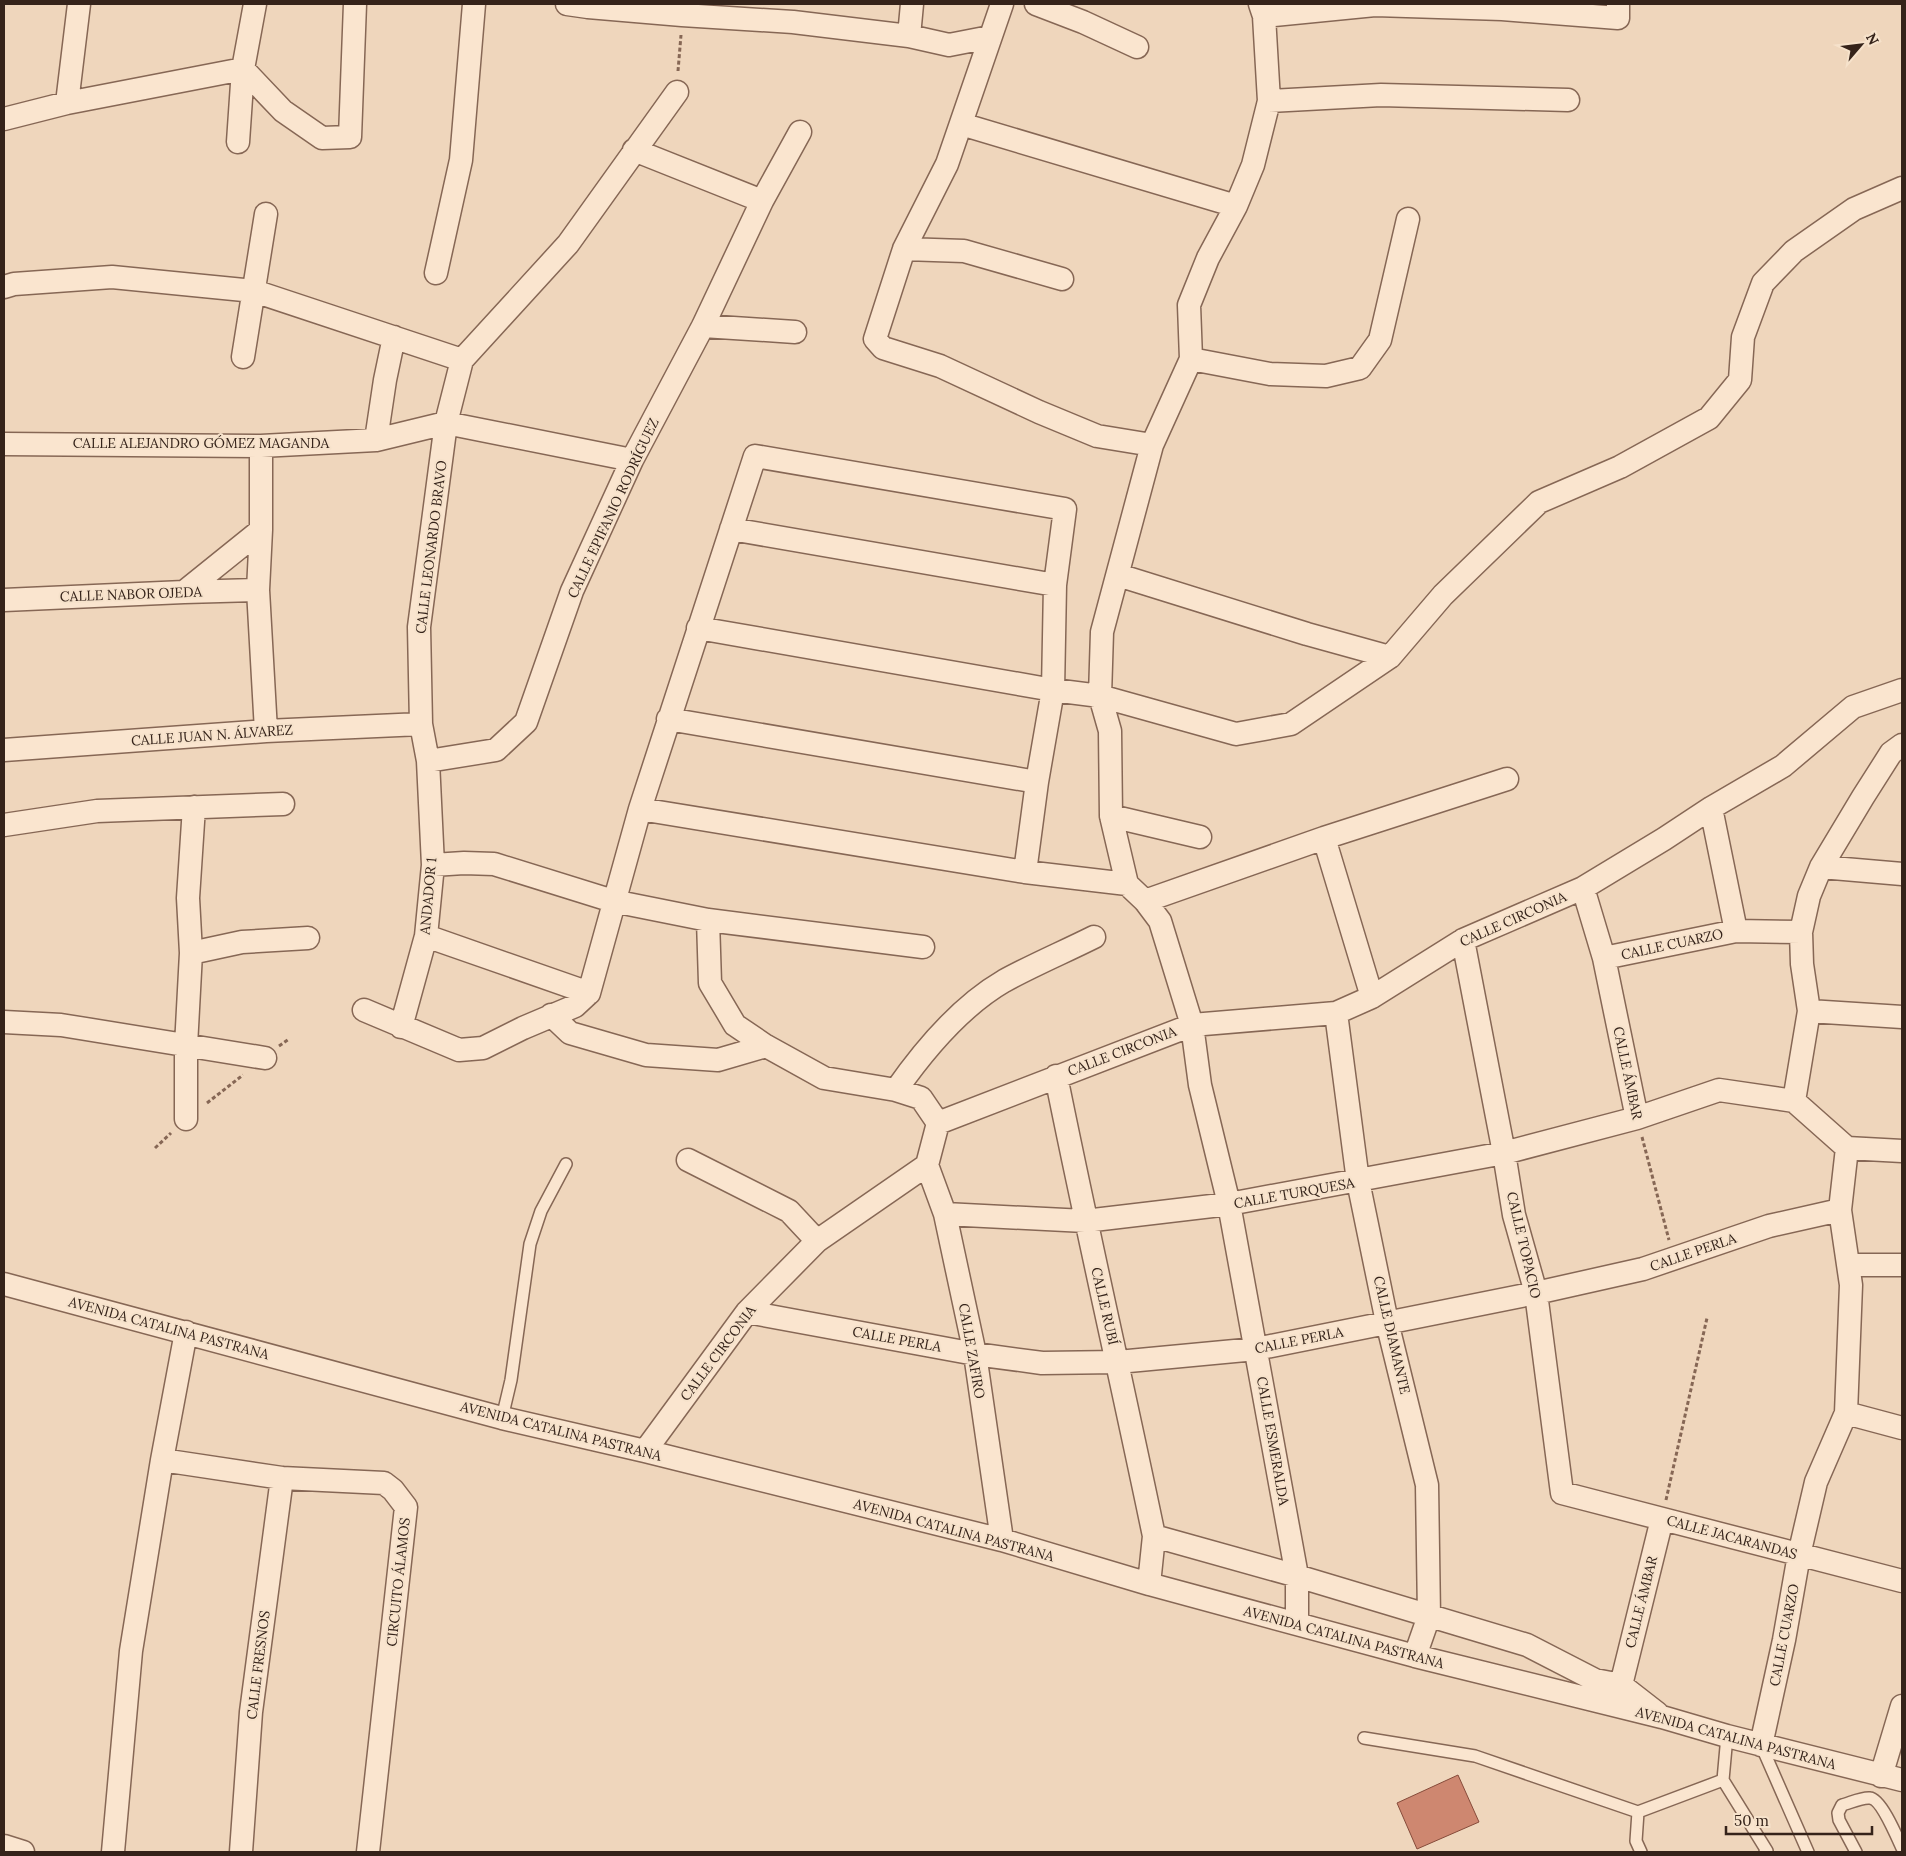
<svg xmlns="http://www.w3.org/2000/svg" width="1906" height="1856" font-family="Lora,serif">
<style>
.building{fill:#ce8770;stroke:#864b3a}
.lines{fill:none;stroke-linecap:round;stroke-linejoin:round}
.lane-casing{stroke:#866755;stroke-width:14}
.street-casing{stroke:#866755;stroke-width:25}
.path{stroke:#866755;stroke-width:3;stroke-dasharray:4 2.5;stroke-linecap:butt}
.lane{stroke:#fae5cf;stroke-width:11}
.street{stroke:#fae5cf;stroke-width:22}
.labels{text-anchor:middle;stroke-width:4;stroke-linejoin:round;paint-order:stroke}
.street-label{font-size:14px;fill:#35231a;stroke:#f6e2cb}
</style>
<rect width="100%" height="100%" fill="#efd6bc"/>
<path class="building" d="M 1458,1775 L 1479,1822 L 1417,1849 L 1397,1803 Z"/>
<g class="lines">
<g class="lane-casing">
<path id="lane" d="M 502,1418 L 511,1380 L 530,1244 L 541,1211 L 566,1164
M 1364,1738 L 1475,1756 L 1638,1812 L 1723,1780 L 1727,1736
M 1761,1745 L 1808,1852
M 1723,1780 L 1767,1851 L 1765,1852
M 1638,1812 L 1636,1841 L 1641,1852
M 1856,1852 L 1839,1820 L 1838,1813 L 1842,1805 C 1850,1803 1862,1797 1870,1798 C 1881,1799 1897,1837 1902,1848"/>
</g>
<g class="street-casing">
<path id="street" d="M 567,4 L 588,7 L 589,4
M 1002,4 L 947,164 L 904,249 L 875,339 L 883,348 L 940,366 L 1039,412 L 1097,436 L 1152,445
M 1036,4 L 1083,22 L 1137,47
M 1260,4 L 1264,16 L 1269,101 L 1253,165 L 1236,206 L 1208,258 L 1189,305 L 1191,359 L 1152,445 L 1102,632 L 1100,696 L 1110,731 L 1111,816 L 1127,884 L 1145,901 L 1160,921 L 1192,1025 L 1200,1085 L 1229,1204 L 1297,1576 L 1297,1624
M 588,7 L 682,15 L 793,22 L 909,36 L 949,45 L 990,37
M 1264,16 L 1375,5 L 1502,9 L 1618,18 L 1618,4
M 909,36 L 912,4
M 1269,101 L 1381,95 L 1568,100
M 67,103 L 79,4
M 4,119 L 67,103 L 243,69 L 283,111 L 322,138 L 350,137 L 355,4
M 961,124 L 1236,206
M 238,142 L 243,69 L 255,4
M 634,150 L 762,201
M 904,249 L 964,251 L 1062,279
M 436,273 L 461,160 L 474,4
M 4,287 L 14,284 L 112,277 L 254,291 L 462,360
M 703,326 L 795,332
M 243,357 L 266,214
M 1191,359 L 1270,374 L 1326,376 L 1360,368 L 1380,340 L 1408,219
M 376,440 L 385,380 L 394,337
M 4,444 L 261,446 L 376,440 L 446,423 L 632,460
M 261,446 L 261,530 L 258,590 L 266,731
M 731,529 L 1055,585
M 1118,575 L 1307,634 L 1390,657
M 184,592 L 261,530
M 4,600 L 184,592 L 258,590
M 698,628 L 1053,690 L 1100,696 L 1236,734 L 1291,724 L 1390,657 L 1443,595 L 1539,502 L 1620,467 L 1709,418 L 1740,380 L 1743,337 L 1763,283 L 1794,251 L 1854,209 L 1902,188
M 668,719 L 1037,782
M 4,750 L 266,731 L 421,724
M 428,761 L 496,750 L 526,722 L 572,591 L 632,460 L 703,326 L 762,201 L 800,132
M 1711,808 L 1736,931
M 640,809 L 1025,872 L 1127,884
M 1111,816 L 1200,837
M 4,825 L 97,811 L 283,804
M 1324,838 L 1372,997
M 433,865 L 464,863 L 494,864 L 613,901 L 708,920 L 923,947
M 1821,867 L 1902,874
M 1583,888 L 1604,958 L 1637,1118
M 1145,901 L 1324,838 L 1507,779
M 708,920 L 710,983 L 735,1025 L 766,1046 L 824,1078 L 896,1090 L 921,1098 L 938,1123
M 426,936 L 589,993
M 1463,940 L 1504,1153 L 1514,1215 L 1536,1293 L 1562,1493 L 1902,1581
M 191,953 L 242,942 L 308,938
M 1604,958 L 1736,931 L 1801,932
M 364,1010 L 459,1050 L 483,1048 L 523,1028 L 575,1006 L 589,993 L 640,809 L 755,456 L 1065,509 L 1055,585 L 1053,690 L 1037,782 L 1025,872
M 1809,1011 L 1902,1017
M 1336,1013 L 1358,1181 L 1387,1322 L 1427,1485 L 1429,1616 L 1415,1656
M 551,1015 L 570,1033 L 646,1055 L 718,1060 L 766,1046
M 4,1022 L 61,1025 L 265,1058
M 401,1027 L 426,936 L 433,865 L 428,761 L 421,724 L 419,627 L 446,423 L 462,360 L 568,244 L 677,92
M 1056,1076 C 1087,1230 1122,1382 1154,1536
M 896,1090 C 924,1050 961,1006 1004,981 C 1033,965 1064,952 1094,937
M 1794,1101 L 1809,1011 L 1802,964 L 1801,932 L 1809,896 L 1821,867 L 1863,797 L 1891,753 L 1902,745
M 186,1119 L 186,1046 L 191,953 L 188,898 L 194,807
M 688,1160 L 789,1211 L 817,1241
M 927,1165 L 945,1214 L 975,1354 L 1002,1540
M 945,1214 L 1085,1221 L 1229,1204 L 1504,1153 L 1637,1118 L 1719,1090 L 1794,1101 L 1847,1148 L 1902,1151
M 1848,1265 L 1902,1265
M 4,1284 L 502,1418 L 645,1451 L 1002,1540 L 1149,1584 L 1415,1656 L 1662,1717 L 1727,1736 L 1902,1780
M 747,1312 L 975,1354 L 1042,1363 L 1118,1362 L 1256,1349 L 1536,1293 L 1643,1269 L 1769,1226 L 1840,1210
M 1846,1413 L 1902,1428
M 645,1451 L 747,1312 L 817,1241 L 927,1165 L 938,1123 L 1192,1025 L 1336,1013 L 1372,997 L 1463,940 L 1583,888 L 1664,839 L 1711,808 L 1783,766 L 1853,707 L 1902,690
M 162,1460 L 282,1478 L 384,1483 L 393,1490 L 406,1507 L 368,1852
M 1149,1584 L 1154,1536 L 1297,1576 L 1527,1645 L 1595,1680 L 1621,1685 L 1657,1713
M 1621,1685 L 1662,1519
M 1761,1745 L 1784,1640 L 1799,1555 L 1816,1482 L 1846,1413 L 1851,1285 L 1840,1210 L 1847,1148
M 1881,1776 L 1902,1706
M 4,1846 L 23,1852
M 113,1852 L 131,1651 L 162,1460 L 186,1332
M 241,1852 L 251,1712 L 282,1478"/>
</g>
<path class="path" d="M 678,71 L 681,35
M 279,1046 L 289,1039
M 207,1103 L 243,1075
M 1642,1137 L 1669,1240
M 155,1148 L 171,1133
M 1666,1500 L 1707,1318"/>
<use href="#lane" class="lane"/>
<use href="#street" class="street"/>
</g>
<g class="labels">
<g class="street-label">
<text x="201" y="448">CALLE ALEJANDRO GÓMEZ MAGANDA</text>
<text transform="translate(613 508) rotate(-65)" y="5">CALLE EPIFANIO RODRÍGUEZ</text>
<text transform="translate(431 547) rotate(-83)" y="5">CALLE LEONARDO BRAVO</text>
<text transform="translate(131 594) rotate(-2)" y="5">CALLE NABOR OJEDA</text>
<text transform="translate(212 735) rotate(-4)" y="5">CALLE JUAN N. ÁLVAREZ</text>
<text transform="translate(428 896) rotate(-85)" y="5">ANDADOR 1</text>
<text transform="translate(1513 919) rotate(-24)" y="5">CALLE CIRCONIA</text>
<text transform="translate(1672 944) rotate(-12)" y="5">CALLE CUARZO</text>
<text transform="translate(1122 1051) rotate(-21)" y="5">CALLE CIRCONIA</text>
<text transform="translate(1628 1073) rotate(78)" y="5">CALLE ÁMBAR</text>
<text transform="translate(1294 1193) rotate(-10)" y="5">CALLE TURQUESA</text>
<text transform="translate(1524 1245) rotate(77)" y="5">CALLE TOPACIO</text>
<text transform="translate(1693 1252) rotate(-19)" y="5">CALLE PERLA</text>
<text transform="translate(1105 1306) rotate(77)" y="5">CALLE RUBÍ</text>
<text transform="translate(169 1328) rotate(15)" y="5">AVENIDA CATALINA PASTRANA</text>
<text transform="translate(1392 1335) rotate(77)" y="5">CALLE DIAMANTE</text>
<text transform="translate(897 1339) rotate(10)" y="5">CALLE PERLA</text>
<text transform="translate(1299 1340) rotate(-11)" y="5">CALLE PERLA</text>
<text transform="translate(972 1351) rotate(80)" y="5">CALLE ZAFIRO</text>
<text transform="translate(718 1353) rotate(-53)" y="5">CALLE CIRCONIA</text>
<text transform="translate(561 1431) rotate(14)" y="5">AVENIDA CATALINA PASTRANA</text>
<text transform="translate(1273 1441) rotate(80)" y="5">CALLE ESMERALDA</text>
<text transform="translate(954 1530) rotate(15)" y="5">AVENIDA CATALINA PASTRANA</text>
<text transform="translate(1732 1537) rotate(15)" y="5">CALLE JACARANDAS</text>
<text transform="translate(398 1582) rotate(-84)" y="5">CIRCUITO ÁLAMOS</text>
<text transform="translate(1641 1602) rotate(-76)" y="5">CALLE ÁMBAR</text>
<text transform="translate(1784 1635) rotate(-79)" y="5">CALLE CUARZO</text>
<text transform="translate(1344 1637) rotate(15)" y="5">AVENIDA CATALINA PASTRANA</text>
<text transform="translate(258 1665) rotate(-83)" y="5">CALLE FRESNOS</text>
<text transform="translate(1736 1738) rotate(15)" y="5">AVENIDA CATALINA PASTRANA</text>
</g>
</g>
<rect width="1906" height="1856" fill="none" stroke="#35231a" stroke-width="10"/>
<g transform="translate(1861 45) rotate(62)" stroke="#f6e2cb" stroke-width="4" paint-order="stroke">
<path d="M0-4L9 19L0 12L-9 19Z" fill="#35231a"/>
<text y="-8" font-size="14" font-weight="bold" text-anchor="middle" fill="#35231a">N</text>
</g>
<path d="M1726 1826v8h146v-8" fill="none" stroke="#35231a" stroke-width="2.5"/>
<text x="1734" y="1826" font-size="15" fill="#35231a" stroke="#f6e2cb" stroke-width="4" paint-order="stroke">50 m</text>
</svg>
